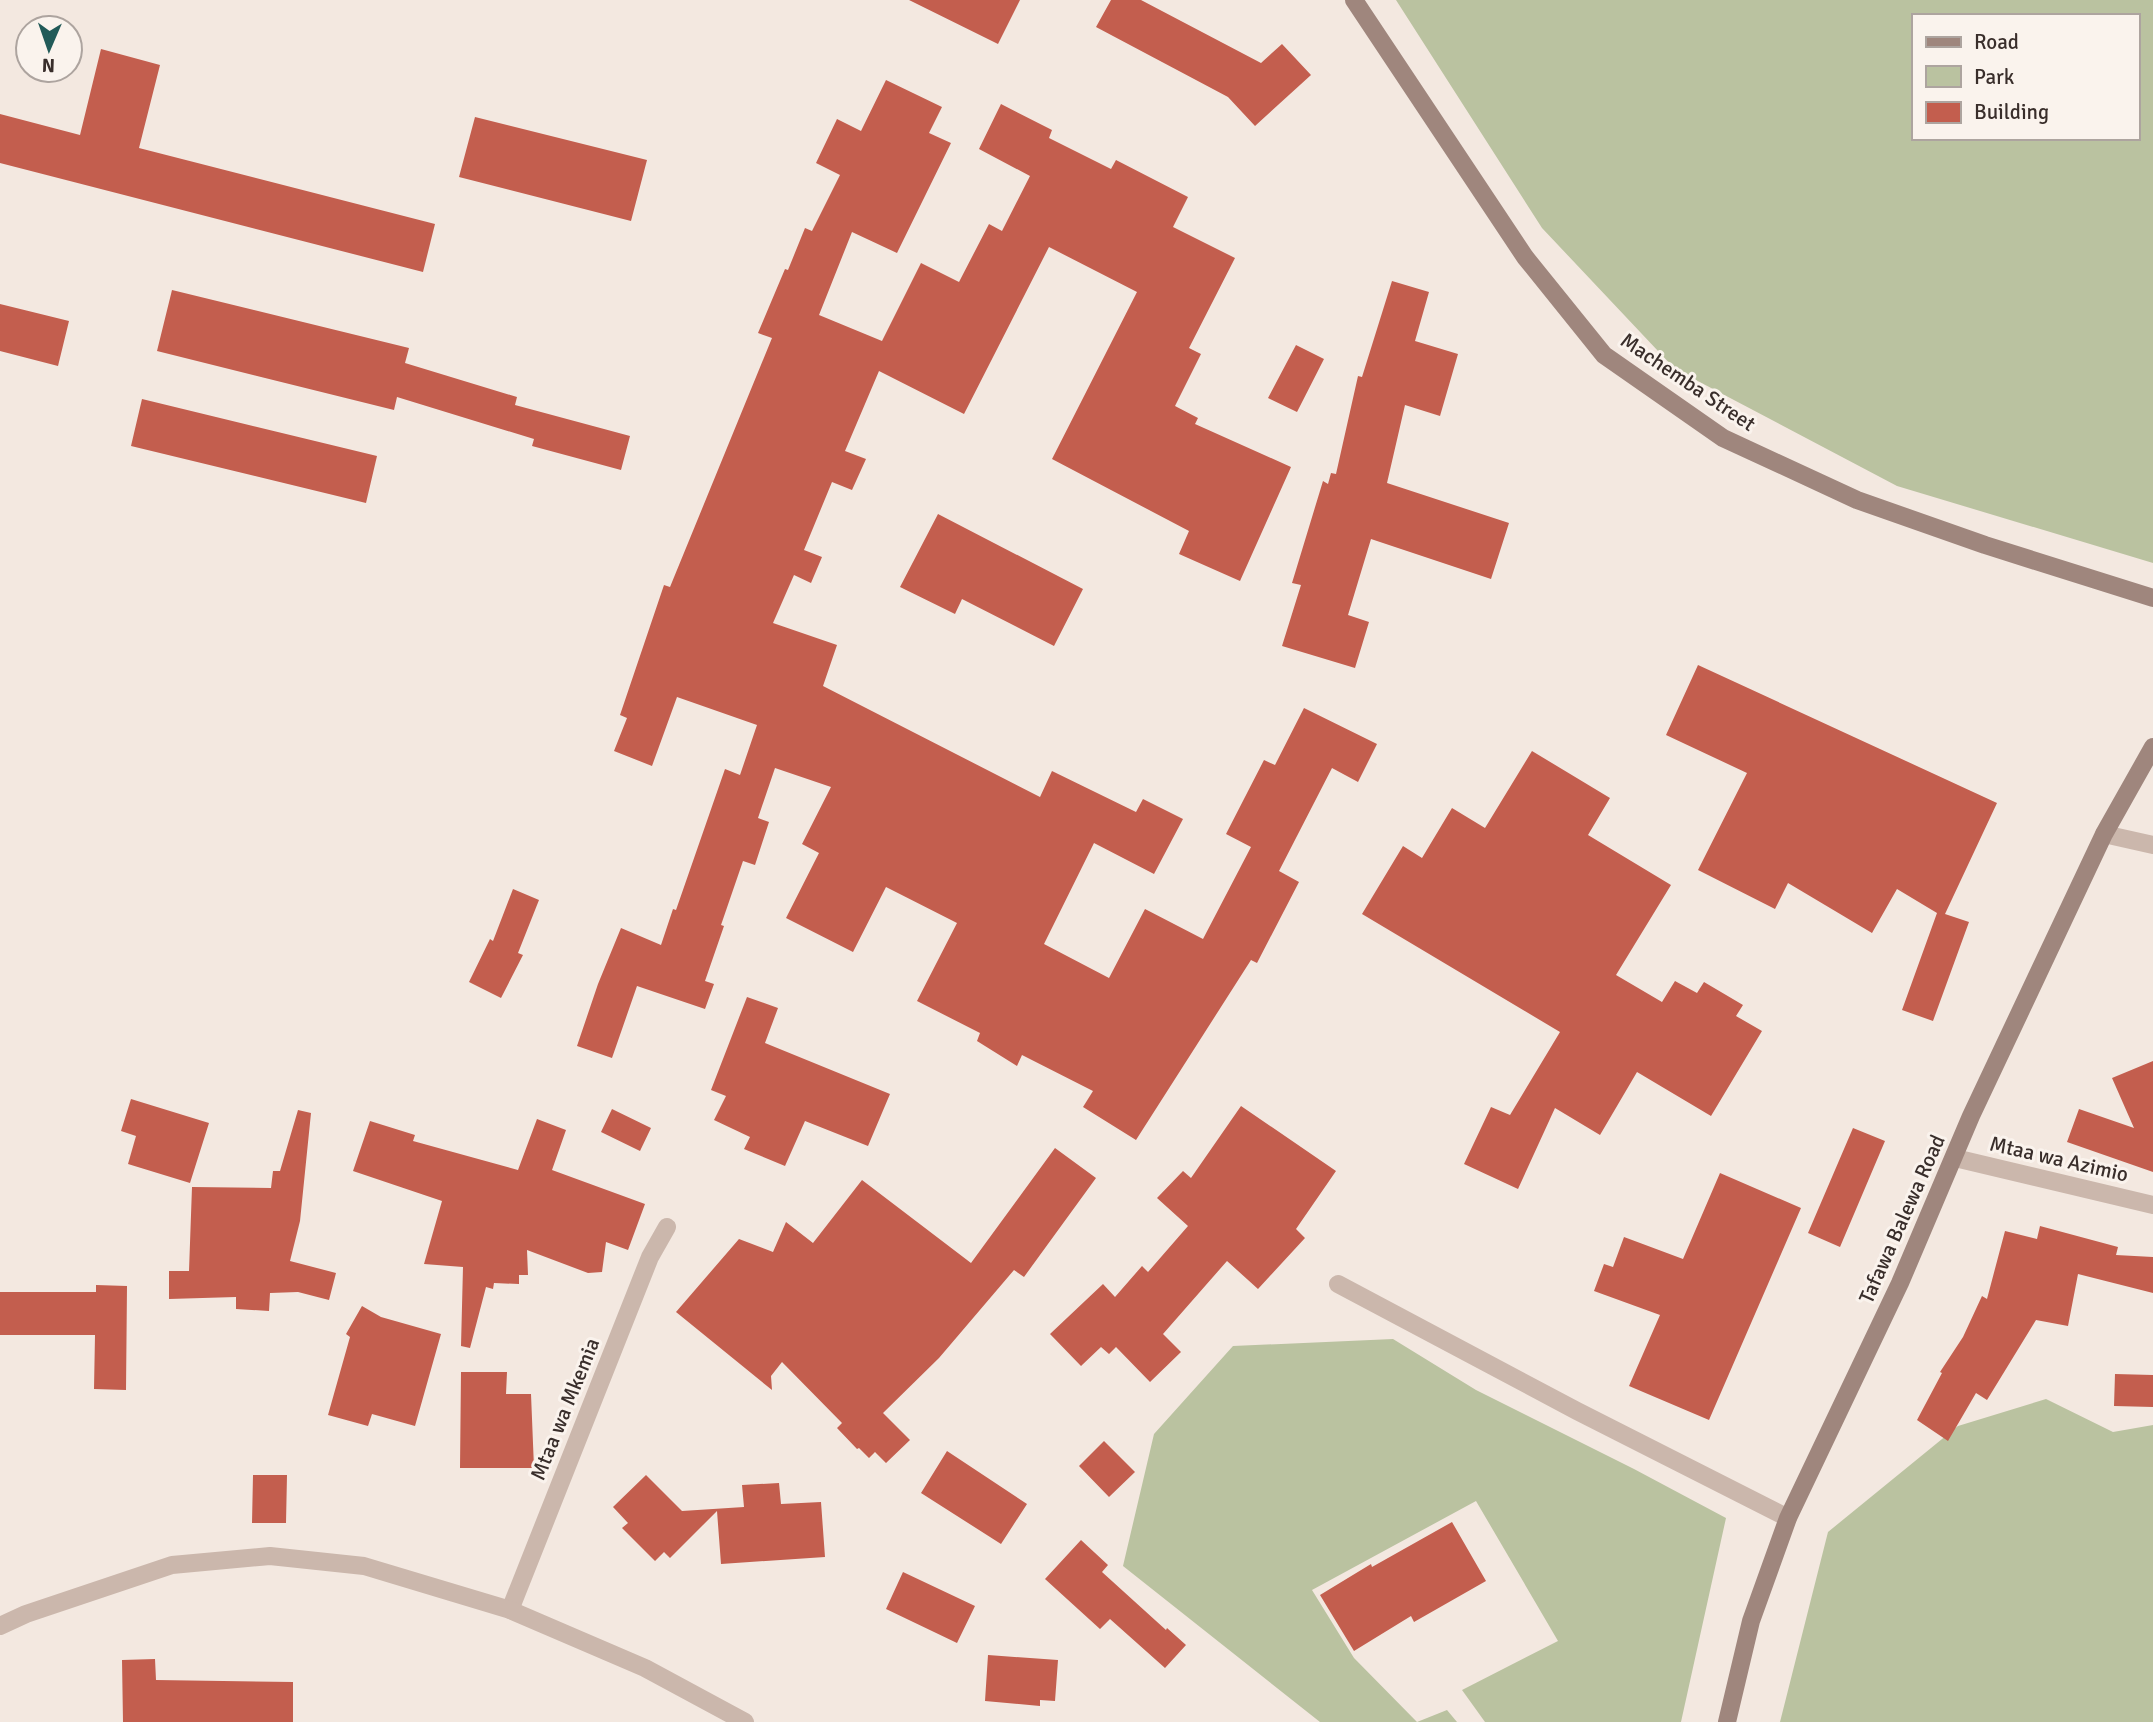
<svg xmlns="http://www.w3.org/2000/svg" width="2153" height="1722" font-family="Signika,sans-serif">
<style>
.green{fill:#bac2a0;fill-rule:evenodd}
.building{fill:#c35e4e}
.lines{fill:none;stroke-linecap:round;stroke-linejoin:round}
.minor{stroke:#cbb7ac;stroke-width:18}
.tertiary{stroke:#cbb7ac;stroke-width:18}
.secondary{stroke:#9f867d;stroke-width:18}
.labels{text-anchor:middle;stroke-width:6;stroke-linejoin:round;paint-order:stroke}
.street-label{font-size:21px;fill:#392e2b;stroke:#faf3ed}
</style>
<rect width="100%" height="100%" fill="#f3e8e0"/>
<path class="green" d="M 1396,0 L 2153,0 L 2153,563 L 1897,486 L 1675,369 L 1542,228 ZM 1913,16 L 2137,16 L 2137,138 L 1913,138 Z
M 1393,1339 L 1476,1390 L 1634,1469 L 1726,1518 L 1681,1722 L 1485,1722 L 1462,1690 L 1558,1641 L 1476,1501 L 1312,1590 L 1354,1658 L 1417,1722 L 1447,1710 L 1457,1722 L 1320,1722 L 1123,1566 L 1154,1434 L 1233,1346 Z
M 2046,1399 L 2113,1432 L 2153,1425 L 2153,1722 L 1780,1722 L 1828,1532 L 1958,1426 Z"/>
<path class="building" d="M 909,0 L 1020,0 L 998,44 Z
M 1111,0 L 1141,0 L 1261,63 L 1282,44 L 1311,75 L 1255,126 L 1228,97 L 1096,27 Z
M 101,49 L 160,65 L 139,148 L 435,224 L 423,272 L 0,163 L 0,114 L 80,135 Z
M 886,80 L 942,107 L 929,133 L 951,143 L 897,253 L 852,232 L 819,315 L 882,341 L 921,263 L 959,282 L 989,224 L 1002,231 L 1030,176 L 979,149 L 1001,104 L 1052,130 L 1049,138 L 1111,169 L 1116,160 L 1188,197 L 1173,227 L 1235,258 L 1189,348 L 1201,354 L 1175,406 L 1198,418 L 1195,424 L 1291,467 L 1240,581 L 1179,554 L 1189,531 L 1052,459 L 1137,292 L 1049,247 L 964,414 L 879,371 L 845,451 L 866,459 L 852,490 L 832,482 L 804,550 L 822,557 L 811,583 L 794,575 L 773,623 L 837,645 L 823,686 L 1040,797 L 1052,771 L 1136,812 L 1143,799 L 1183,819 L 1154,874 L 1094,843 L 1044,944 L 1109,978 L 1145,909 L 1203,939 L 1251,847 L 1226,834 L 1264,760 L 1275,765 L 1304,708 L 1377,744 L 1358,782 L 1332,768 L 1279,871 L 1299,882 L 1257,963 L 1251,960 L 1136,1140 L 1083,1107 L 1093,1091 L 1022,1055 L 1017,1066 L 977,1041 L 980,1033 L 917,1001 L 957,923 L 886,887 L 853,952 L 786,918 L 819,853 L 802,844 L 831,787 L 775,768 L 758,818 L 769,822 L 755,865 L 743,861 L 721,925 L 724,926 L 705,981 L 714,984 L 705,1009 L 637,986 L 612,1058 L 577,1046 L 598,984 L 621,928 L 661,945 L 673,909 L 676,910 L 725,769 L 740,775 L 757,725 L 677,697 L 652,766 L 614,751 L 627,718 L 620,715 L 664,585 L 670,587 L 772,338 L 758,333 L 785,269 L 788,270 L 805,228 L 812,231 L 840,175 L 816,163 L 837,119 L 861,131 Z
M 475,117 L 647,160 L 631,221 L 459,177 Z
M 1392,281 L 1429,292 L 1415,341 L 1458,354 L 1440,416 L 1405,405 L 1387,483 L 1509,523 L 1491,579 L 1371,539 L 1348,615 L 1369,622 L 1355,668 L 1282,646 L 1301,585 L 1292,583 L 1323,481 L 1328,484 L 1331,473 L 1336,474 L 1358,376 L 1362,377 Z
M 172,290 L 409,348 L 405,363 L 517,397 L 515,405 L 630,436 L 621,470 L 532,446 L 534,439 L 397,397 L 394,410 L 157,351 Z
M 0,304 L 69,321 L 58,366 L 0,351 Z
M 1296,345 L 1324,359 L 1297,412 L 1268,398 Z
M 142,399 L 377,456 L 366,503 L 131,446 Z
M 938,514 L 1083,589 L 1054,646 L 962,599 L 955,614 L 900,587 Z
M 1698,665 L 1997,803 L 1945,914 L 1969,922 L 1933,1021 L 1902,1010 L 1937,913 L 1897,889 L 1872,933 L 1788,883 L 1775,909 L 1698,870 L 1747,773 L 1666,735 Z
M 1532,751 L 1610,798 L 1588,835 L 1671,885 L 1616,975 L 1662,1002 L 1675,981 L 1697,993 L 1704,982 L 1743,1005 L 1736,1016 L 1762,1031 L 1711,1116 L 1637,1072 L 1600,1135 L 1555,1108 L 1518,1189 L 1464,1164 L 1491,1107 L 1510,1115 L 1560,1032 L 1362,914 L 1403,846 L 1422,858 L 1452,808 L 1485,828 Z
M 513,889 L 539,900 L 518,953 L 523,955 L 501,998 L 469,982 L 490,939 L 493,941 Z
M 747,997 L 778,1008 L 765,1043 L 890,1094 L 868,1146 L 805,1121 L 785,1166 L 744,1149 L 750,1137 L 714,1120 L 726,1096 L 711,1090 Z
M 2153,1061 L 2153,1172 L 2067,1142 L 2079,1109 L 2134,1128 L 2112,1078 Z
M 131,1099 L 209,1123 L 190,1183 L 128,1164 L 136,1136 L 121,1131 Z
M 1241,1106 L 1336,1171 L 1296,1229 L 1305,1238 L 1258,1289 L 1227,1261 L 1163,1334 L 1181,1352 L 1150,1382 L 1116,1347 L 1109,1354 L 1101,1347 L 1081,1366 L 1050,1334 L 1103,1284 L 1115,1297 L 1142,1266 L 1148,1272 L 1188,1226 L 1157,1198 L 1183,1171 L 1191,1178 Z
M 612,1109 L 651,1128 L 640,1151 L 601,1132 Z
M 298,1110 L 311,1113 L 300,1221 L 290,1261 L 336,1273 L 329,1300 L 298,1292 L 270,1293 L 269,1311 L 236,1309 L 236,1297 L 169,1299 L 169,1271 L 189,1271 L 192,1187 L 271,1188 L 273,1171 L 280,1171 Z
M 537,1119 L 566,1130 L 552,1170 L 645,1204 L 628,1250 L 606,1242 L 602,1272 L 588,1273 L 527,1250 L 528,1275 L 519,1275 L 519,1284 L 494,1283 L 493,1289 L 486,1287 L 470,1348 L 461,1346 L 463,1267 L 424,1264 L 442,1201 L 353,1171 L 370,1121 L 415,1135 L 413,1141 L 518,1170 Z
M 1853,1128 L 1885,1141 L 1840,1247 L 1808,1233 Z
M 1055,1148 L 1096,1178 L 1024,1277 L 1014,1270 L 939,1358 L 883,1413 L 910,1440 L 886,1463 L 875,1452 L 869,1458 L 859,1448 L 857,1449 L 837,1428 L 842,1423 L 782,1362 L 771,1376 L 772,1390 L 676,1312 L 739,1239 L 773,1252 L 786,1222 L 813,1243 L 862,1180 L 971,1263 Z
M 1720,1173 L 1801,1208 L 1709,1420 L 1629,1386 L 1660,1315 L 1594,1291 L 1604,1264 L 1613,1267 L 1624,1237 L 1683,1259 Z
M 2040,1226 L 2118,1247 L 2116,1255 L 2153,1257 L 2153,1293 L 2078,1274 L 2068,1326 L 2036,1320 L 1987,1400 L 1976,1393 L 1948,1441 L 1917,1420 L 1942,1373 L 1940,1372 L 1963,1337 L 1982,1296 L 1987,1299 L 2005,1231 L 2037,1239 Z
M 96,1285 L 127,1286 L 126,1390 L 94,1389 L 95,1335 L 0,1335 L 0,1292 L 96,1292 Z
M 362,1306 L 381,1317 L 441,1334 L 415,1426 L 372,1414 L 368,1426 L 328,1415 L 350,1337 L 346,1334 Z
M 461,1372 L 507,1372 L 506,1394 L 531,1394 L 534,1468 L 460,1468 Z
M 2115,1374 L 2153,1375 L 2153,1407 L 2114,1406 Z
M 1104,1441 L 1135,1472 L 1109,1497 L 1079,1466 Z
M 947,1451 L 1027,1504 L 1001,1544 L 921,1493 Z
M 253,1475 L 287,1475 L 286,1523 L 252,1523 Z
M 646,1475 L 682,1511 L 744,1507 L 742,1485 L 779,1483 L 781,1504 L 821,1502 L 825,1557 L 721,1564 L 717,1511 L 670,1558 L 664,1552 L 655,1561 L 622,1528 L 628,1523 L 613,1507 Z
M 1452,1522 L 1486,1581 L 1414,1622 L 1411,1616 L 1354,1651 L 1320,1595 L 1371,1564 L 1372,1567 Z
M 1081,1540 L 1108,1565 L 1102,1572 L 1166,1630 L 1167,1628 L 1186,1645 L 1165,1668 L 1110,1619 L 1100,1629 L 1045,1579 Z
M 903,1572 L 975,1606 L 957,1643 L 886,1609 Z
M 988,1655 L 1058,1660 L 1055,1701 L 1040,1700 L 1040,1706 L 985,1701 Z
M 155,1659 L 156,1680 L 293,1682 L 293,1722 L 123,1722 L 122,1660 Z"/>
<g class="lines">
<path class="minor" d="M 2104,834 L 2153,845
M 1955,1158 L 2153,1205
M 1338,1284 L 1577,1411 L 1788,1518
M 510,1610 L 650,1257 L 667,1227"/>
<path class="tertiary" d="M 0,1626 L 26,1614 L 172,1565 L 270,1556 L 364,1566 L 510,1610 L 645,1668 L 745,1722"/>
<path class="secondary" d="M 1354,0 L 1525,257 L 1604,355 L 1723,438 L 1857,500 L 1985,545 L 2153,598
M 1727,1722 L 1751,1621 L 1788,1518 L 1900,1283 L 1971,1116 L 2104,834 L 2153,747"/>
</g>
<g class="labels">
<g class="street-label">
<text transform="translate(1688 382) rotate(34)" y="7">Machemba Street</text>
<text transform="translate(2059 1159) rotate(13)" y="7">Mtaa wa Azimio</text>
<text transform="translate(1902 1219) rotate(-66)" y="7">Tafawa Balewa Road</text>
<text transform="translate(565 1409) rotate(-68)" y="7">Mtaa wa Mkemia</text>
</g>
</g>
<rect x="1912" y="14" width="228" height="126" fill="#faf3ed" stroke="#ada49f" stroke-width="2"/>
<rect x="1926" y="37" width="35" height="10" fill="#9f867d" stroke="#ada49f" stroke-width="2"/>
<text x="1974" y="49" font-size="21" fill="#392e2b">Road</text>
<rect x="1926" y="66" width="35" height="21" fill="#bac2a0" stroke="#ada49f" stroke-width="2"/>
<text x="1974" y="84" font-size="21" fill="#392e2b">Park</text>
<rect x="1926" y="102" width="35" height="21" fill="#c35e4e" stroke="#ada49f" stroke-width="2"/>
<text x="1974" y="119" font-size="21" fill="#392e2b">Building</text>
<g transform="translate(49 49) rotate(182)"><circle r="33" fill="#faf3ed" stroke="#ada49f" stroke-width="2"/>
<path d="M0-5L12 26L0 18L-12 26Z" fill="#215a58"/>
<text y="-10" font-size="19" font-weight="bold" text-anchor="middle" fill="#392e2b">N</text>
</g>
</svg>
